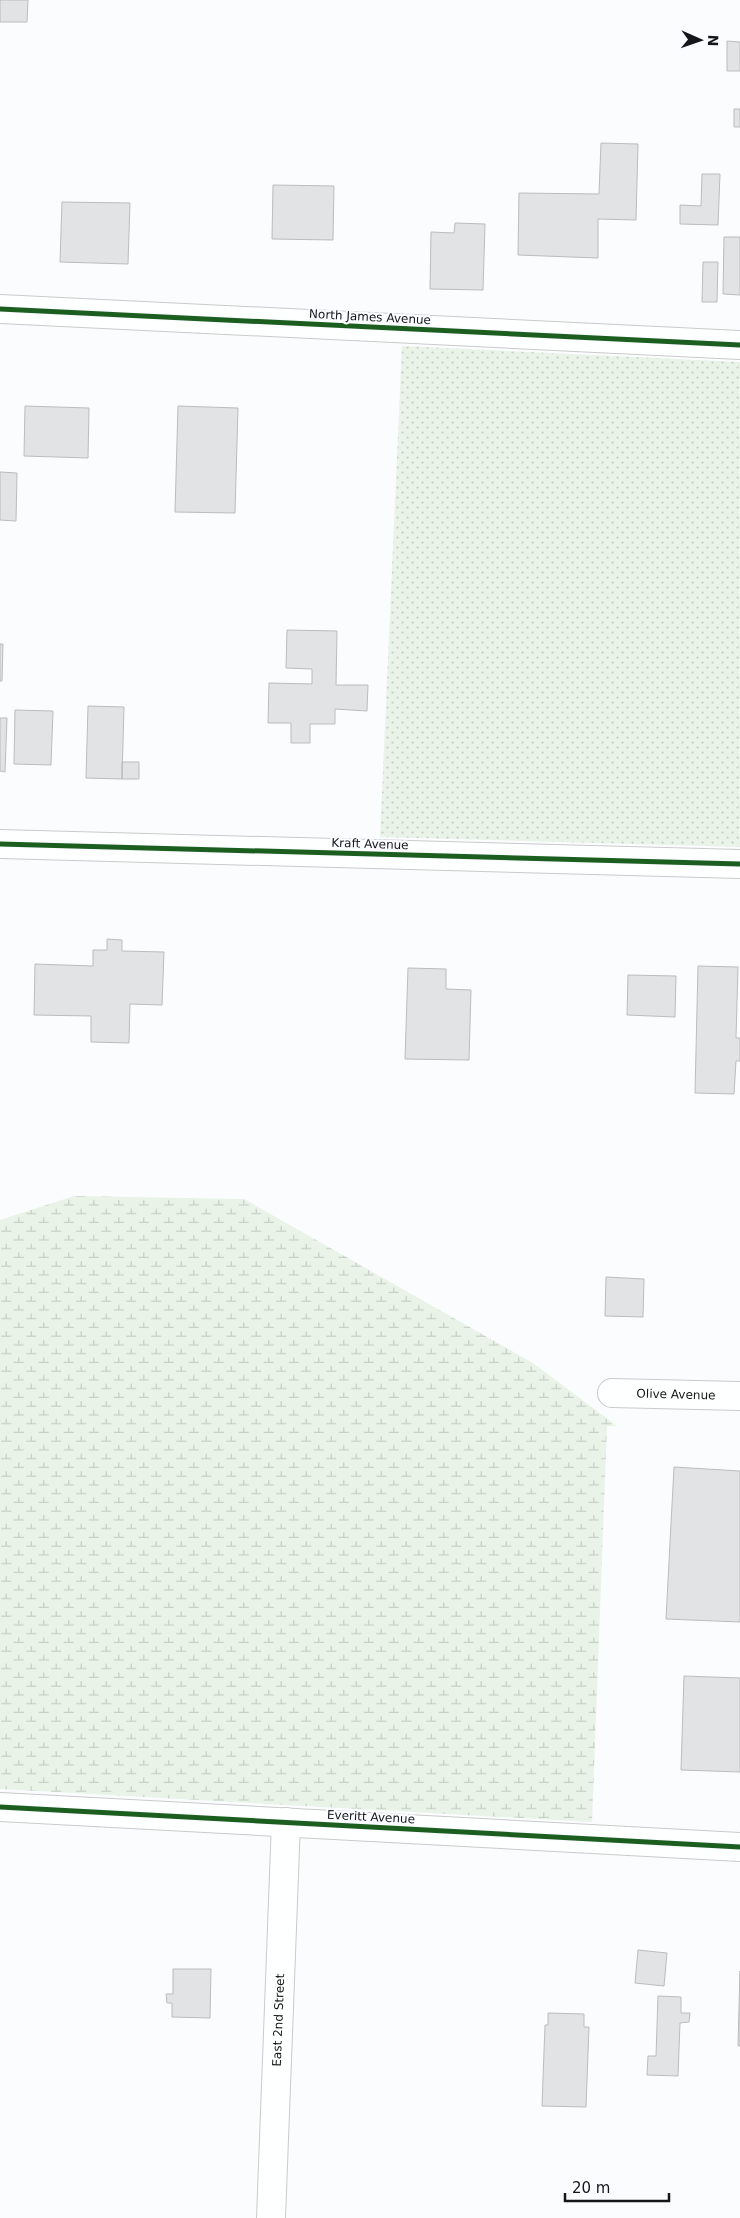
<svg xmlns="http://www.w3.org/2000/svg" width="740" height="2218" font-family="'DejaVu Sans',sans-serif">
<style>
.wetland{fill:url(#wetland-marsh)}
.park{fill:url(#park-dots)}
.building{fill:#e2e3e5;stroke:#bbbcbd}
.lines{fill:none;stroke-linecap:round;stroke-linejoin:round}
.minor-casing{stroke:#cacacc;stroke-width:30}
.minor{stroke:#feffff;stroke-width:28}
.cycleway-casing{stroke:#fafcff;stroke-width:8}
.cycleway{stroke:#1b5e20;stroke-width:5}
.labels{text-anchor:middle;stroke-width:4.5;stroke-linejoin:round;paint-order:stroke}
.street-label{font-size:12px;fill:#161618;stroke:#fafcff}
</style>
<defs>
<pattern id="wetland-marsh" width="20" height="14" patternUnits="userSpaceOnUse" patternTransform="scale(1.25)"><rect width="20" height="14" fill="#e9f3e8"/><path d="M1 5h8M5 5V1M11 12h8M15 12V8" fill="none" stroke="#c7d0c6"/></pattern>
<pattern id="park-dots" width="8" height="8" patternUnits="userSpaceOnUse" patternTransform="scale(1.25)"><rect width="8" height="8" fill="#e9f3e8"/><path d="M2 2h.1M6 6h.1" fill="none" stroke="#c7d0c6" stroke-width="1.8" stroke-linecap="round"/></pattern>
</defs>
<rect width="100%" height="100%" fill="#fbfcfe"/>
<path class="wetland" d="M 74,1196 L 244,1199 L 533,1363 L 617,1426 L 607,1426 L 592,1822 L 0,1789 L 0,1220 Z"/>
<path class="park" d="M 402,346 L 740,362 L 740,847 L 380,837 Z"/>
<path class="building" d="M 0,0 L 28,0 L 27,22 L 0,22 Z
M 727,41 L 740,42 L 740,71 L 727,71 Z
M 734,109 L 740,109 L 740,127 L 734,127 Z
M 601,143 L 638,144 L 636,220 L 598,219 L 598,258 L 518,255 L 519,193 L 599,194 Z
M 702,174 L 720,174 L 718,225 L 680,224 L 680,205 L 701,206 Z
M 273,185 L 334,186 L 333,240 L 272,239 Z
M 62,202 L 130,203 L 128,264 L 60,262 Z
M 455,223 L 485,224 L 483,290 L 430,289 L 431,232 L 454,233 Z
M 724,237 L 740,237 L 740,295 L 723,294 Z
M 703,262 L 718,262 L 717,302 L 702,302 Z
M 25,406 L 89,408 L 88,458 L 24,456 Z
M 178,406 L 238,408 L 235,513 L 175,512 Z
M 0,472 L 17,473 L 16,521 L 0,520 Z
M 287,630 L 337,631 L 336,685 L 368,685 L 367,711 L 335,709 L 335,724 L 310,724 L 310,743 L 291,743 L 291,723 L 268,723 L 269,683 L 312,684 L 312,669 L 286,668 Z
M 0,644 L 3,644 L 2,681 L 0,681 Z
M 88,706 L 124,707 L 122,779 L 86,778 Z
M 15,710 L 53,711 L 51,765 L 14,764 Z
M 0,718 L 7,718 L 5,772 L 0,771 Z
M 122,762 L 139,762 L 139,779 L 122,779 Z
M 107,939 L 122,940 L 122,951 L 164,952 L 162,1005 L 130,1004 L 129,1043 L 91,1042 L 91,1016 L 34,1015 L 35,964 L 93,966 L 93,950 L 107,950 Z
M 698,966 L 738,967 L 736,1038 L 740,1038 L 740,1061 L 736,1061 L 734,1094 L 695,1093 Z
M 408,968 L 446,969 L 446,989 L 471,990 L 469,1060 L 405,1059 Z
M 628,975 L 676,976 L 675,1017 L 627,1015 Z
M 606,1277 L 644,1279 L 643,1317 L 605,1316 Z
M 674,1467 L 740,1471 L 740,1622 L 666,1619 Z
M 684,1676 L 740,1678 L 740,1772 L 681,1770 Z
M 638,1950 L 667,1953 L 664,1986 L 635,1983 Z
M 173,1969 L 211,1969 L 210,2018 L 172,2017 L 172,2003 L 167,2003 L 166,1994 L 173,1994 Z
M 740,1971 L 740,2046 L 738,2046 Z
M 658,1996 L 681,1997 L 681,2013 L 690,2013 L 689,2022 L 680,2023 L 678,2076 L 647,2075 L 648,2056 L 656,2056 Z
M 548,2013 L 584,2014 L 584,2027 L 589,2027 L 586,2107 L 542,2106 L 545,2025 L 548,2025 Z"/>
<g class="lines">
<g class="minor-casing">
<g id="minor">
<path d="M 0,309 L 740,345"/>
<path d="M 0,844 L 740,864"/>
<path id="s1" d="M 612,1393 L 740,1396"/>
<path d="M 0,1807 L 740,1847"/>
<path id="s2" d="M 271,2218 L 286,1822"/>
</g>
</g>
<use href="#minor" class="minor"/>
<g class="cycleway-casing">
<path id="cycleway" d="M 0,309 L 740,345
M 0,844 L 740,864
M 0,1807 L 740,1847"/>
</g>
<use href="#cycleway" class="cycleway"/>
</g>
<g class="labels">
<g class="street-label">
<text transform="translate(370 317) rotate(3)" y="4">North James Avenue</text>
<text transform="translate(370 844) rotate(2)" y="4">Kraft Avenue</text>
<text dy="4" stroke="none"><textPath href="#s1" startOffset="64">Olive Avenue</textPath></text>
<text transform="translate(371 1817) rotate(3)" y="4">Everitt Avenue</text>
<text dy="4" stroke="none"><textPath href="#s2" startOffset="198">East 2nd Street</textPath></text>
</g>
</g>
<g transform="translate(700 40) rotate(92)" stroke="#fafcff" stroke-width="4" paint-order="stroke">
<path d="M0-4L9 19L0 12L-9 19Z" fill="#161618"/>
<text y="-8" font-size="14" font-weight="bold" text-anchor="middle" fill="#161618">N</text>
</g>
<path d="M565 2193v8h104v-8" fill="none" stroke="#161618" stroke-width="2.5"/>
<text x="572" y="2193" font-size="15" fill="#161618" stroke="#fafcff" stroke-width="4" paint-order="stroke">20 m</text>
</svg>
